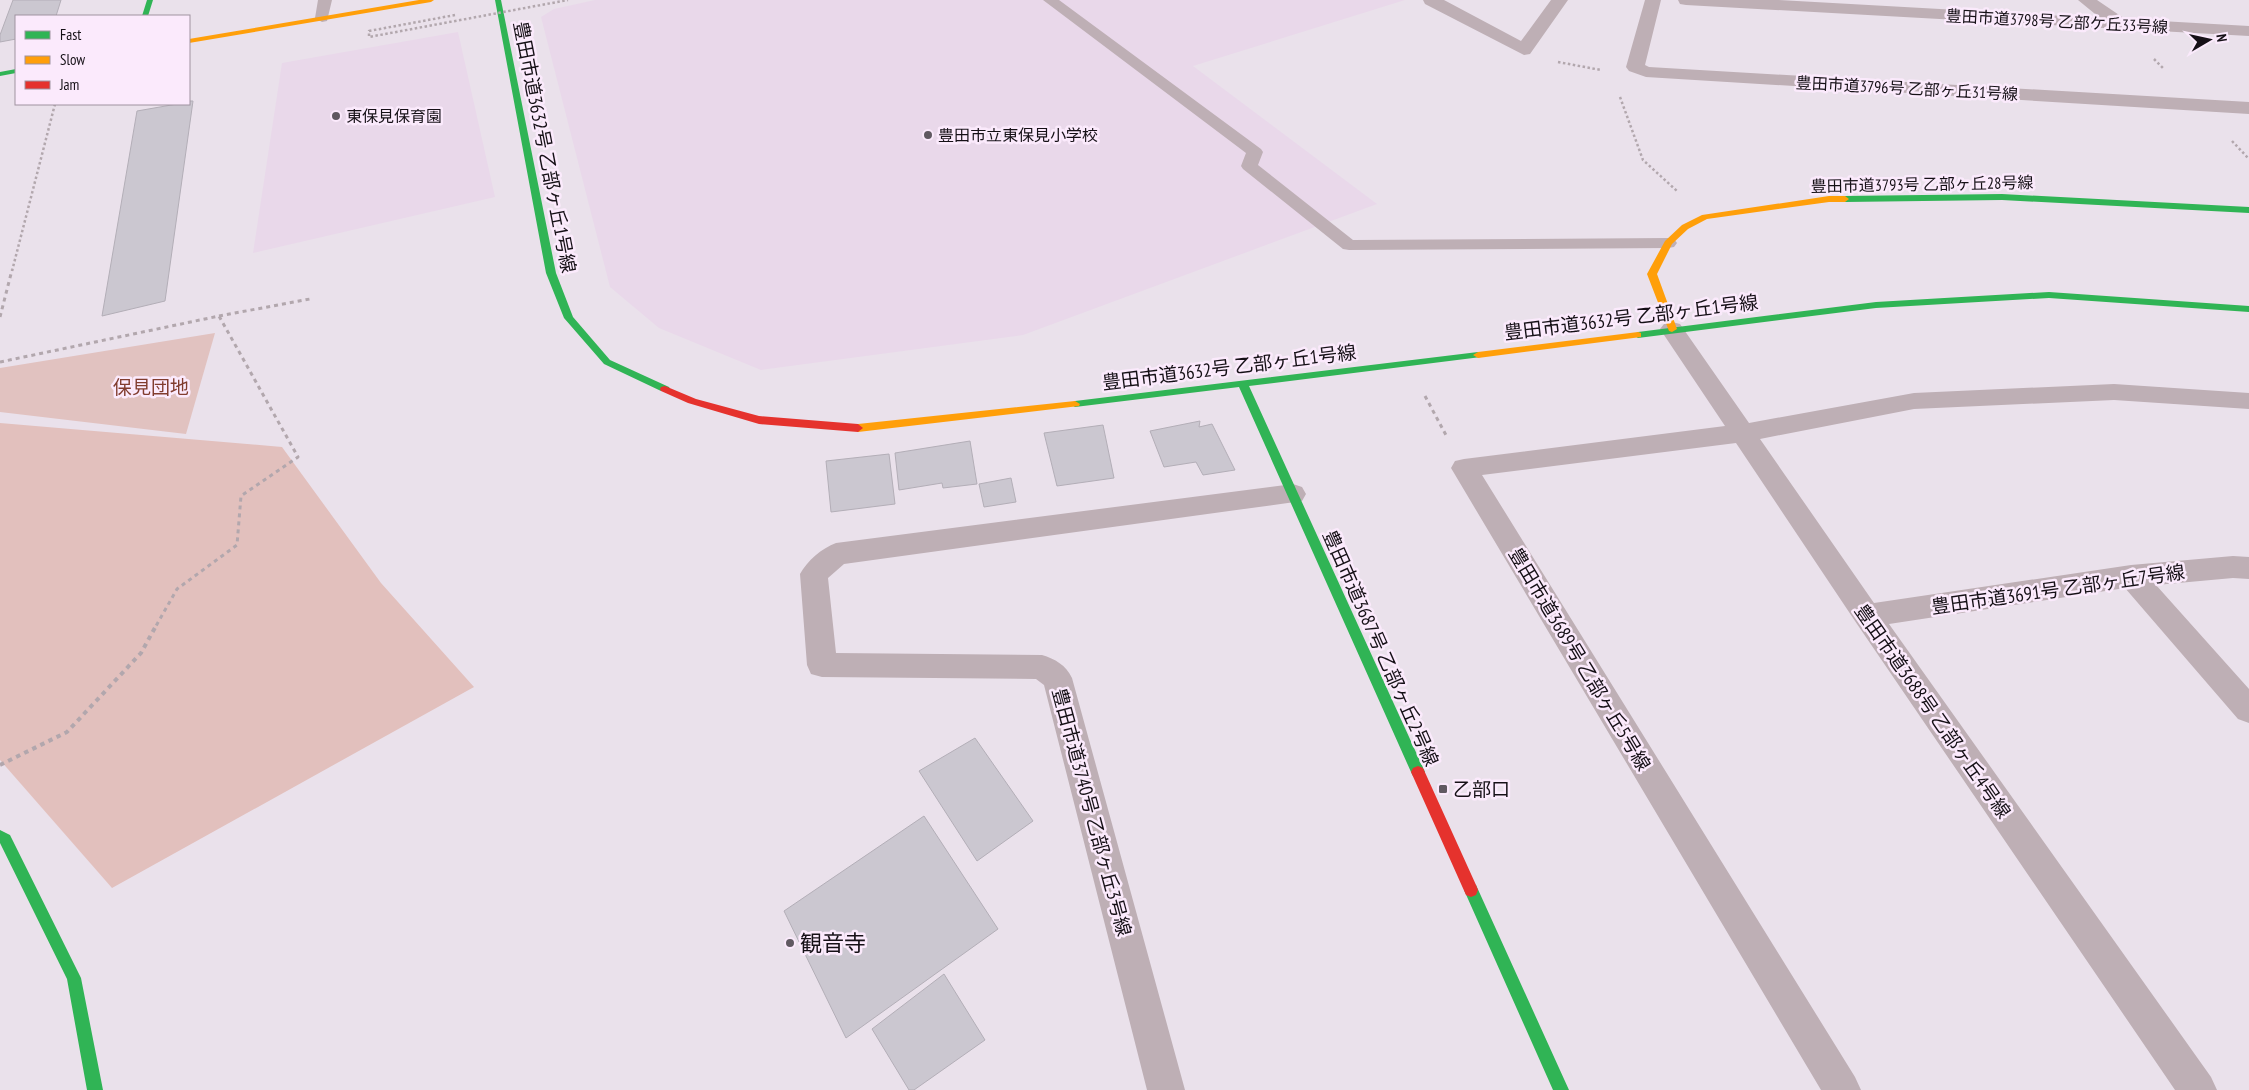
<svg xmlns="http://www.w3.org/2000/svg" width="2249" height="1090" font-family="'PT Sans Narrow','Noto Sans JP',sans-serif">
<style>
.built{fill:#e9d8ea}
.green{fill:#e1c2c0}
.forest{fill:#e2c0bd}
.building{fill:#cbc7d0;stroke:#b3aeb7}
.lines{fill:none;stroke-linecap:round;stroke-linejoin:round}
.path-far2{stroke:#b2a7ad;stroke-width:2.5;stroke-dasharray:2.5 2.5;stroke-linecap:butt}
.path-far1{stroke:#b2a7ad;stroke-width:3;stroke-dasharray:4 4;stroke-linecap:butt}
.path{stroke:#b2a7ad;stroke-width:4;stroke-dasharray:4.5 4.5;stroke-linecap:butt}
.lane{fill:#beafb5;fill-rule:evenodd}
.street{fill:#beafb5;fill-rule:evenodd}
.fast{fill:#30b455;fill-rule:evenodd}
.slow{fill:#ff9f0a;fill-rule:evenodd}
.jam{fill:#e5322d;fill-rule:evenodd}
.path-bridge{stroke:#b2a7ad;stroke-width:2.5;stroke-dasharray:2.5 2.5;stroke-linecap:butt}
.poi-dot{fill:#605961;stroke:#fbeafc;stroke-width:2}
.labels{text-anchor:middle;stroke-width:5;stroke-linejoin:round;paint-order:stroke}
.far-street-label{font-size:16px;fill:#151016;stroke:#fbeafc}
.far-poi-label{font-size:16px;fill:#151016;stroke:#fbeafc;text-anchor:start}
.street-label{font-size:19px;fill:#151016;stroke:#fbeafc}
.park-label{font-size:19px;fill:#813c2e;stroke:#fbeafc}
.poi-label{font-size:19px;fill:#151016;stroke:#fbeafc;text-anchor:start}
.near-poi-label{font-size:22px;fill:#151016;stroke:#fbeafc;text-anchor:start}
</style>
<rect width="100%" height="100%" fill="#eae1eb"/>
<path class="built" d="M 595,0 L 1405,0 L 1193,66 L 1377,204 L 1023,335 L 761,370 L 659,328 L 610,287 L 541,17 L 554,9 Z
M 458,32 L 495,197 L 253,253 L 282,63 Z"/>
<path class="green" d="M 215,333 L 186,434 L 0,412 L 0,368 Z"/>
<path class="forest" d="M 0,423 L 282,447 L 381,583 L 474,687 L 112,888 L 0,760 Z"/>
<path class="building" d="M 13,0 L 61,0 L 56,16 L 16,16 L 16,39 L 0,42 L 0,35 Z
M 189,101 L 193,101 L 165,301 L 102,316 L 137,111 L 177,104 L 189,104 Z
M 1200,421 L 1199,427 L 1212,424 L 1235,470 L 1203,475 L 1196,462 L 1164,467 L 1150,431 Z
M 1103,425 L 1114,478 L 1057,486 L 1044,433 Z
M 970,441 L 977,484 L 943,488 L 942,483 L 899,490 L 895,453 Z
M 889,454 L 895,504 L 831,512 L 826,461 Z
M 1011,478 L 1016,502 L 984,507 L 979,484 Z
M 975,738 L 1033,821 L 977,861 L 919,771 Z
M 924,816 L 998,929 L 846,1038 L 784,911 Z
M 944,974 L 985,1040 L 914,1090 L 909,1090 L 872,1029 Z"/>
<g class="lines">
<path class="path-far2" d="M 2154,59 L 2164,69
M 1558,62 L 1601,70
M 1620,97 L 1643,160 L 1677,191
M 2232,141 L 2249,159
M 12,271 L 55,104"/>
<path class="path-far1" d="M 219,316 L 310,299
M 0,317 L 12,270
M 0,362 L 219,316 L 298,457 L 241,496 L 237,545 L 177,589 L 156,626
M 1425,396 L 1447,437"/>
<path class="path" d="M 0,765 L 67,732 L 141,653 L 157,624"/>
<path class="lane" d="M 318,0 L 332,0 L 327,21 L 322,22 L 315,18 Z
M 1043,0 L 1059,0 L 1261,149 L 1263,152 L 1258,165 L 1353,240 L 1668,238 L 1674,239 L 1677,243 L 1674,247 L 1668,248 L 1349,250 L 1343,249 L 1243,169 L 1241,166 L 1246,153 Z"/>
<path class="street" d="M 1423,0 L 1444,0 L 1521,41 L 1551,0 L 1568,0 L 1530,54 L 1524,55 L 1425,4 Z
M 1645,0 L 1661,0 L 1645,65 L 1649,67 L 2249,102 L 2249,114 L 1646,77 L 1629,71 L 1626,67 Z
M 1678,0 L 1779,0 L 2100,18 L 2078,0 L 2097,0 L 2125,19 L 2249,26 L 2249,36 L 1686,5 L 1680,4 Z
M 1672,322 L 1680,324 L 1749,423 L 1914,393 L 2114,384 L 2249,393 L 2249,409 L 2114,400 L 1914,409 L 1760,439 L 1874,603 L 2131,565 L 2233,556 L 2249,557 L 2249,579 L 2233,578 L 2156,585 L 2249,689 L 2249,723 L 2238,719 L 2125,588 L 1889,624 L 2211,1077 L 2217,1090 L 2175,1090 L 1857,624 L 1736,443 L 1482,475 L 1855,1077 L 1861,1090 L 1821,1090 L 1451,468 L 1455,461 L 1464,459 L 1725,426 L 1660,329 L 1664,324 Z
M 1293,484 L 1302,487 L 1306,494 L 1302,501 L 844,564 L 828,578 L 836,653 L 1042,655 C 1055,659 1066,665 1072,678 L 1185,1090 L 1147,1090 L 1044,685 L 1036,679 L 822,677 L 811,674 L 807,665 L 800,574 C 807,561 822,548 836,543 Z"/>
<path class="fast" d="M 147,0 L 153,0 L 148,16 L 142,16 Z
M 495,0 L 501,0 L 556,273 L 573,317 L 610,360 L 669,387 L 670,389 L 669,391 L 661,391 L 604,364 L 564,318 L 546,273 Z
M 16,69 L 16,73 L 0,76 L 0,72 Z
M 2002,194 L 2249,207 L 2249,213 L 2002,200 L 1845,202 L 1841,199 L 1845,196 Z
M 2049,292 L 2249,306 L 2249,312 L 2049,298 L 1876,308 L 1638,338 L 1633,335 L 1638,332 L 1876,302 Z
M 1478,352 L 1481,353 L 1483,355 L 1481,357 L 1249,386 L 1425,772 L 1423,776 L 1418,778 L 1413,776 L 1411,772 L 1239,387 L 1075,407 L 1070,404 L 1075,401 Z
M 0,830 L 10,835 L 81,978 L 103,1090 L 87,1090 L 67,979 L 0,843 Z
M 1471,883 L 1476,885 L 1569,1090 L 1553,1090 L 1464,890 L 1466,885 Z"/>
<path class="slow" d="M 419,0 L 434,0 L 431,2 L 189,43 L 189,39 Z
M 1829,196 L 1845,196 L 1849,199 L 1845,202 L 1829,202 L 1707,219 L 1688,229 L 1672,244 L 1657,274 L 1677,329 L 1672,332 L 1669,331 L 1647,274 L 1665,241 L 1682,225 L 1702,215 Z
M 1638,332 L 1641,333 L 1641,337 L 1478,358 L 1473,355 L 1478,352 Z
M 1075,401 L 1080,404 L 1079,406 L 858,432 L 853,428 L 858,424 Z"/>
<path class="jam" d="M 665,386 L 696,399 L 759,416 L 858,424 L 863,428 L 858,432 L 759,424 L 688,403 L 661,391 L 660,389 L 661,387 Z
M 1418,766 L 1423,768 L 1476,885 L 1478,890 L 1476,895 L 1471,897 L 1466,895 L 1411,772 L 1413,768 Z"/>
<path class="path-bridge" d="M 455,15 L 369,31 L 369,37 L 568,0"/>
</g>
<g class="poi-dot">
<circle cx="336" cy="116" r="5"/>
<circle cx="928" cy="135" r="5"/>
<rect x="1438" y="784" width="10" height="10" rx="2.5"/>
<circle cx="790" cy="943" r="5"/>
</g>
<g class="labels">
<g class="far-street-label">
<text transform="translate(2057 21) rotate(3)" y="6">豊田市道3798号 乙部ケ丘33号線</text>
<text transform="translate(1907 88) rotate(3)" y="6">豊田市道3796号 乙部ヶ丘31号線</text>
<text transform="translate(1922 184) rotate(-1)" y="6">豊田市道3793号 乙部ヶ丘28号線</text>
</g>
<g class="far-poi-label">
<text x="346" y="122">東保見保育園</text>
<text x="938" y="141">豊田市立東保見小学校</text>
</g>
<g class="street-label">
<text transform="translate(545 147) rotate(79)" y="7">豊田市道3632号 乙部ヶ丘1号線</text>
<text transform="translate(1631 317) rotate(-7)" y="7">豊田市道3632号 乙部ヶ丘1号線</text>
<text transform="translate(1229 367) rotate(-7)" y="7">豊田市道3632号 乙部ヶ丘1号線</text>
<text transform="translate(2058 589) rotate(-8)" y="7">豊田市道3691号 乙部ヶ丘7号線</text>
<text transform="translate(1381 648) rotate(66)" y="7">豊田市道3687号 乙部ヶ丘2号線</text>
<text transform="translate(1580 659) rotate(59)" y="7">豊田市道3689号 乙部ヶ丘5号線</text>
<text transform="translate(1933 711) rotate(55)" y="7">豊田市道3688号 乙部ヶ丘4号線</text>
<text transform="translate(1092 812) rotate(75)" y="7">豊田市道3740号 乙部ヶ丘3号線</text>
</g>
<g class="park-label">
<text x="151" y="394">保見団地</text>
</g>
<g class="poi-label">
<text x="1453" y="796">乙部口</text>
</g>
<g class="near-poi-label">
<text x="800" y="951">観音寺</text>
</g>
</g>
<rect x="15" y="15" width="175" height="90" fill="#fbeafc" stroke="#9f93a0"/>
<rect x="25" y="31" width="25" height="8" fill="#30b455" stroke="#9f93a0"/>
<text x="60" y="40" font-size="15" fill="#151016">Fast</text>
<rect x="25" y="56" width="25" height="8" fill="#ff9f0a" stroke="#9f93a0"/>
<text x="60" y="65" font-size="15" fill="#151016">Slow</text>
<rect x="25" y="81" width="25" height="8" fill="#e5322d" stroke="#9f93a0"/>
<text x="60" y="90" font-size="15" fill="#151016">Jam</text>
<g transform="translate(2209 40) rotate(81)" stroke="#fbeafc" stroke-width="4" paint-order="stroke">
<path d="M0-4L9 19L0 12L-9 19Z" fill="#151016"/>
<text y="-8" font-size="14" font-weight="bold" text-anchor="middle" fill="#151016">N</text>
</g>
</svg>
